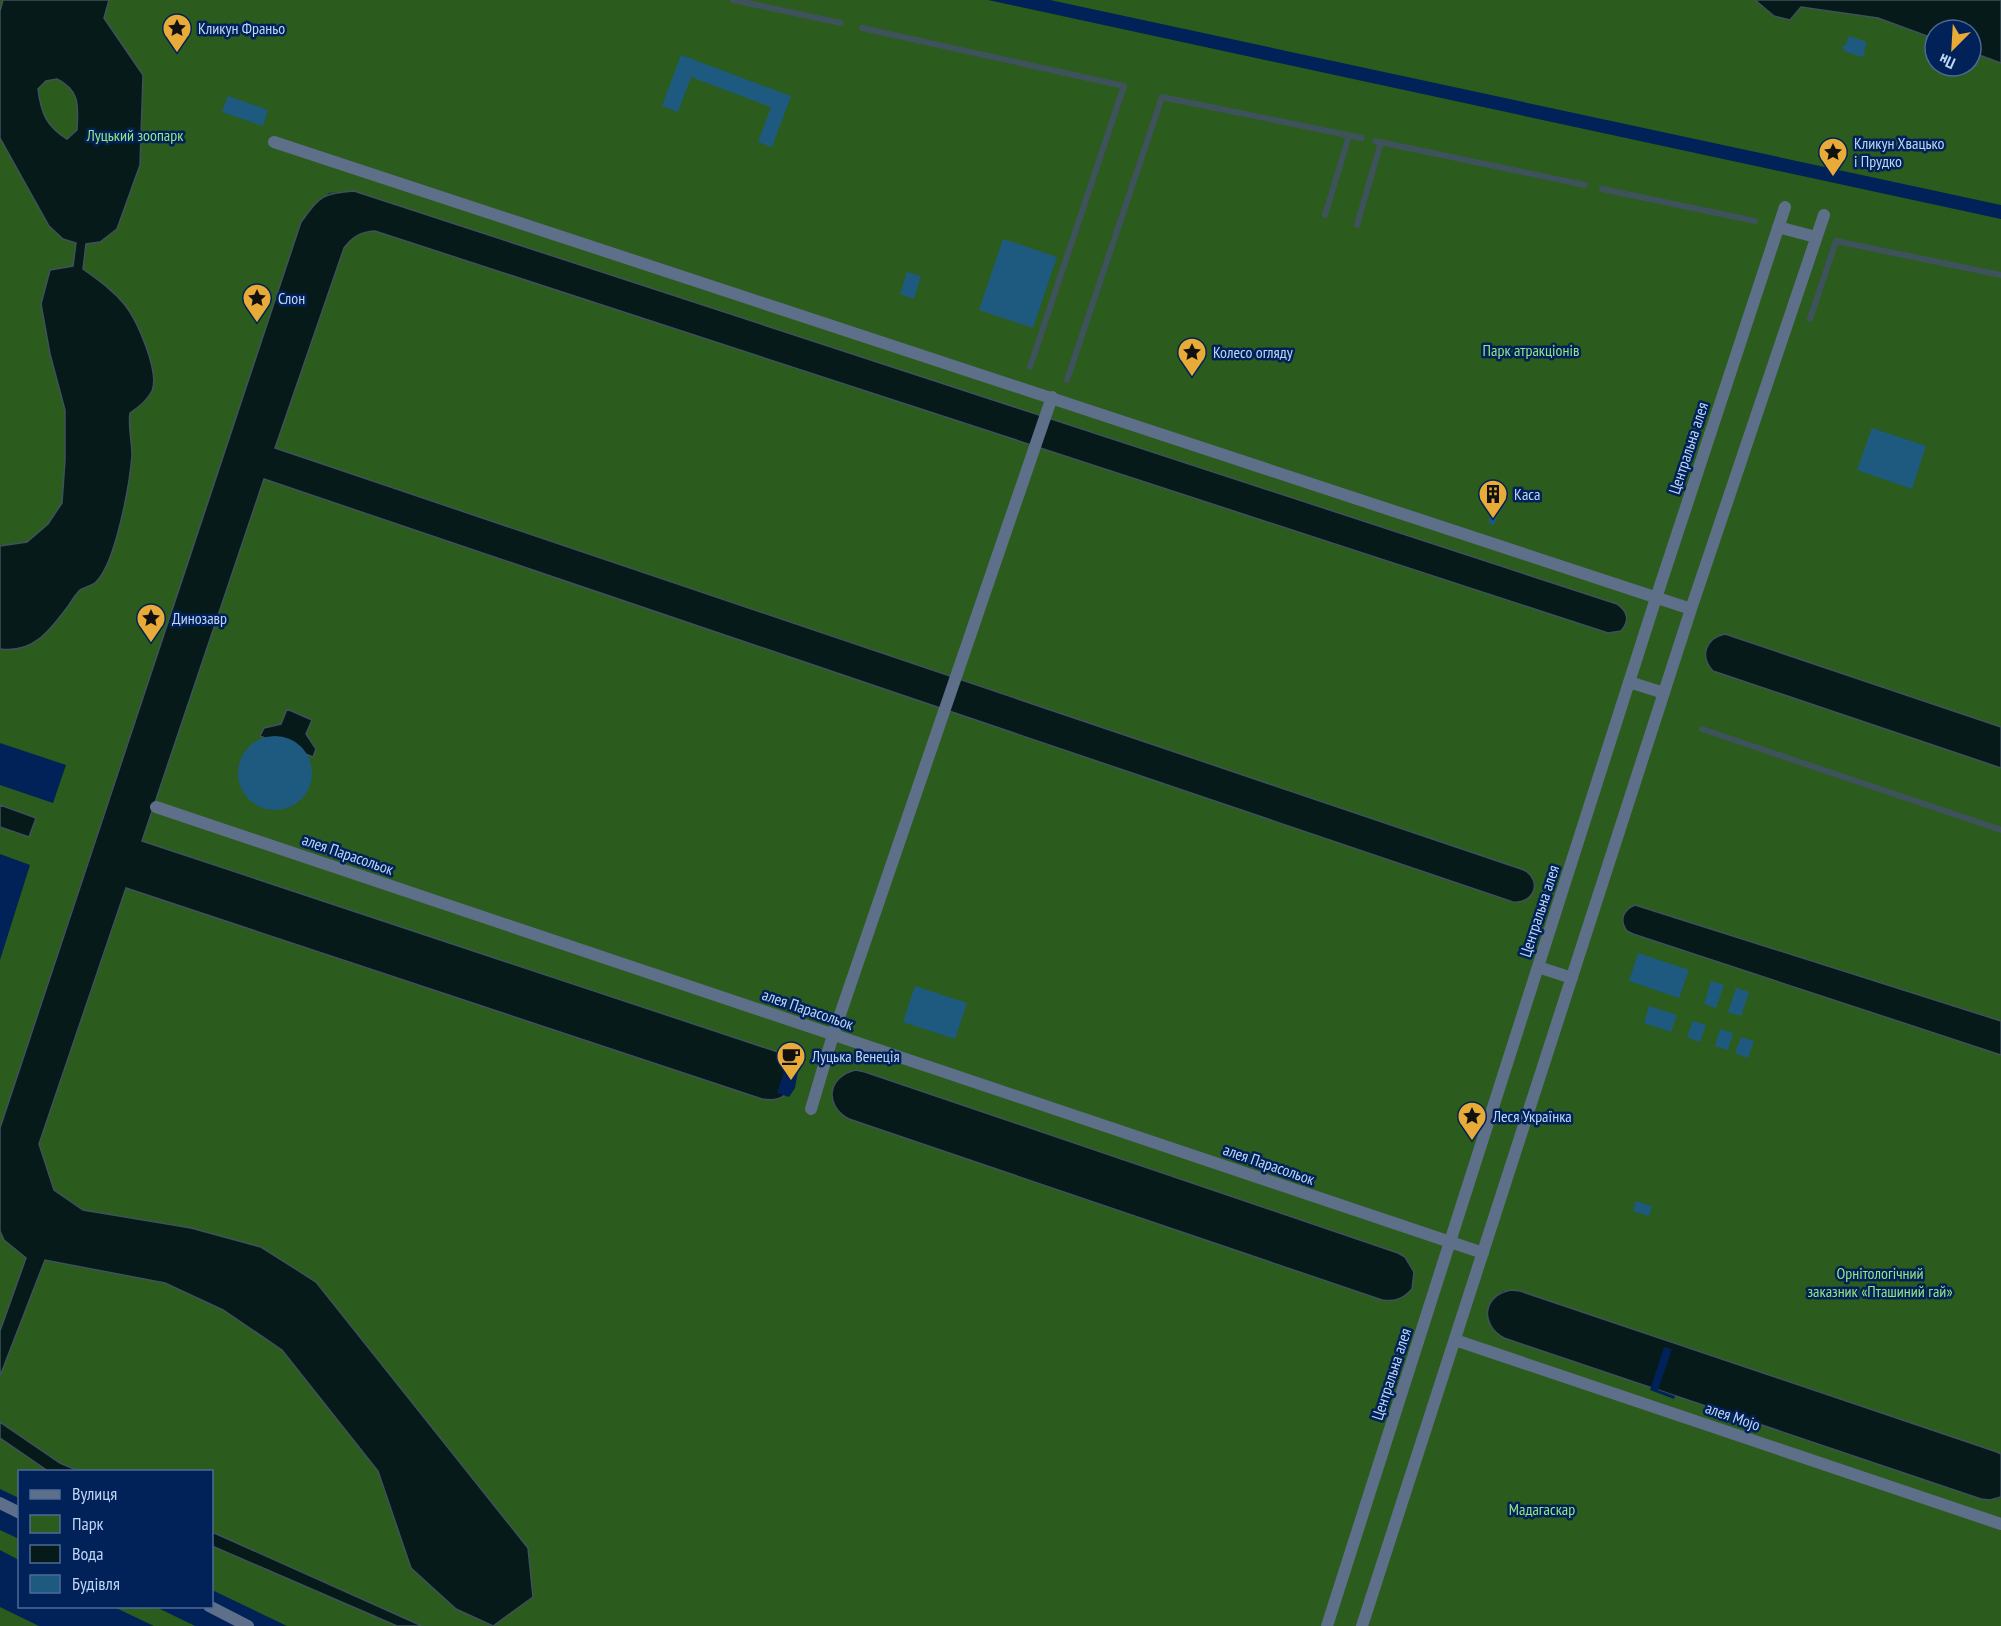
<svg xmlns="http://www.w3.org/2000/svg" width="2001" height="1626" font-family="'PT Sans Narrow',sans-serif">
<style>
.green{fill:#2c5b1e;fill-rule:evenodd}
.water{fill:#071a1a;stroke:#3e525c;stroke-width:1.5;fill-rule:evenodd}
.pier{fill:#002258}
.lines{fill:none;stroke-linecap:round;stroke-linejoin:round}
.stream{stroke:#3e525c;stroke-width:6}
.building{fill:#1e5a7f}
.pedestrian{stroke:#5e6f8a;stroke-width:12}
.tertiary{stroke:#5e6f8a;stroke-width:12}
.labels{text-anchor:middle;stroke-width:5;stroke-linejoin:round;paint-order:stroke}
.poi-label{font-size:16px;fill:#c0d5f7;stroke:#002258;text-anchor:start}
.park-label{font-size:16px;fill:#97e583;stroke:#002258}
.street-label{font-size:16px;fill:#c0d5f7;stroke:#002258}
</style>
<rect width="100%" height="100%" fill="#002258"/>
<path class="green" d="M 0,0 L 988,0 L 2001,219 L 2001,1454 L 1520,1291 L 1503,1291 L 1490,1302 L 1487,1311 L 1504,1338 L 1981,1499 L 1998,1499 L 2001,1497 L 2001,1626 L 493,1626 L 533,1597 L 191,1228 L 83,1210 L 54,1190 L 39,1144 L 126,888 L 762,1099 L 778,1052 L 142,841 L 264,479 L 1513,902 L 1535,885 L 1533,878 L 1524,870 L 275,448 L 344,248 C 353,236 361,232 375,231 L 1608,633 L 1621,631 L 1625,626 L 1617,604 L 354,191 L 329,193 L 301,222 L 0,1128 L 0,960 L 30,865 L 0,854 L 0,827 L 29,837 L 36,818 L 0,805 L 0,785 L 53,803 L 66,765 L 0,743 ZM 856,1070 L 865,1072 L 1397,1253 C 1409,1259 1414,1267 1414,1280 L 1382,1300 L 849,1119 L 841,1114 C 831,1088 826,1082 856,1070 Z
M 1050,0 L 1755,0 L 1774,16 L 1801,7 L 1878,18 L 1935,39 L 1935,66 L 1971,66 L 1971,52 L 2001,63 L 2001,205 Z
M 0,1231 L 4,1240 L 26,1258 L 0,1331 Z
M 45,1260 L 165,1283 L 223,1310 L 282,1350 L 378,1471 L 411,1568 L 456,1609 L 491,1626 L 422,1626 L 212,1532 L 212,1472 L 79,1471 L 60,1463 L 0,1422 L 0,1376 Z
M 0,1438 L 48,1471 L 20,1472 L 19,1498 L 0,1489 Z
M 0,1530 L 19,1539 L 19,1560 L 0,1550 Z
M 212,1546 L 397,1626 L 287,1626 L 212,1590 Z
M 0,1607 L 39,1626 L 0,1626 Z
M 114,1607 L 156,1607 L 195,1626 L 154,1626 Z"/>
<path class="water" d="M 3,0 L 109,0 L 104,18 L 143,75 L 140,165 L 117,229 L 100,242 L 86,244 L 83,269 C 98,280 113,290 125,305 C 137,320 160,372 152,391 C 147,401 139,407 130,413 C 128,427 132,441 132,455 C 130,482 116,563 96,582 C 92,586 85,587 80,590 C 76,594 72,600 69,605 C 51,629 34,654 0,649 L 0,546 L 27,542 L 48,524 L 62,503 L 65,460 L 65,410 L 50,354 L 41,304 L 50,270 L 73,266 L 76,243 L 63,239 L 49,226 L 0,138 L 0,11 ZM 57,79 C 81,91 78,107 77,130 L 67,139 C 46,126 41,113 38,89 L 46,81 Z
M 1755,0 L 2001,0 L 2001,63 L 1971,52 L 1971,30 L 1935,30 L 1935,39 L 1878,18 L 1801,7 L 1790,20 L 1774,16 Z
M 354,191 L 1617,604 C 1628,611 1630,621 1621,631 L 1608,633 L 375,231 C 361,232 353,236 344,248 L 275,448 L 1524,870 C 1543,881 1534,904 1513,902 L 264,479 L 142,841 L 778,1052 L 786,1056 L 795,1071 C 788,1091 787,1103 762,1099 L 126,888 L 39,1144 L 54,1190 L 83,1210 L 191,1228 L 261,1247 L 316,1282 L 528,1548 L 533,1597 L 493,1626 L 456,1609 L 411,1568 L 378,1471 L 282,1350 L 223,1310 L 165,1283 L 45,1260 L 0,1376 L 0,1331 L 26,1258 L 4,1240 L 0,1231 L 0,1128 L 301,222 C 320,197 321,193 354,191 Z
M 1725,634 L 2001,727 L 2001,768 L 1713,671 C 1699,656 1706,638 1725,634 Z
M 287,709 L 312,720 L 306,734 L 316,749 L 313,757 L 260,736 L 264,728 L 281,724 Z
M 0,805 L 36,818 L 29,837 L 0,827 Z
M 1635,905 L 2001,1021 L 2001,1055 L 1633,934 L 1627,931 C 1619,920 1623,910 1635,905 Z
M 856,1070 L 865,1072 L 1398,1253 L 1405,1257 L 1414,1272 L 1412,1289 C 1403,1299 1395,1302 1382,1300 L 849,1119 C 823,1105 828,1076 856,1070 Z
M 1511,1290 L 1520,1291 L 1997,1452 L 2001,1454 L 2001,1497 L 1990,1500 L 1981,1499 L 1504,1338 C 1479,1324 1483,1295 1511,1290 Z
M 0,1422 L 60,1463 L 79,1471 L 48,1471 L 0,1438 Z
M 212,1532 L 422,1626 L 397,1626 L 212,1546 Z"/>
<path class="pier" d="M 786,1065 L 797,1068 L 798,1071 L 795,1088 L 789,1097 L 777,1093 Z
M 1664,1347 L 1672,1349 L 1658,1390 L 1675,1396 L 1674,1399 L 1650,1390 Z"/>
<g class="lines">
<path class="stream" d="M 733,0 L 841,23
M 862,28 L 1124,86 L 1030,367
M 1375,141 L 1585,185
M 1602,189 L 1755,221
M 1325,215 L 1349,136
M 1357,225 L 1381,142
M 1810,319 L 1836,241 L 2001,275
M 1067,380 L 1162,97 L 1362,138
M 1702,729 L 2001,830"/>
</g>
<path class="building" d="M 1849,36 L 1867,42 L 1864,51 L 1865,55 L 1862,57 L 1844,51 L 1842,47 L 1846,45 Z
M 681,55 L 791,96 L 772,147 L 758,142 L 771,107 L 691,77 L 678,112 L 662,106 Z
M 228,96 L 268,110 L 263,126 L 222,112 Z
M 1003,239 L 1057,257 L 1033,328 L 979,310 Z
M 907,272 L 921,276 L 914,299 L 900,294 Z
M 1872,428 L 1926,446 L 1912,489 L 1857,470 Z
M 1491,515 L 1497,517 L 1494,525 L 1488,523 Z
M238 773a37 37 0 1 1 74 0a37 37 0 1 1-74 0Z
M 1638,953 L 1689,970 L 1679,998 L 1629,981 Z
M 1711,981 L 1724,985 L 1716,1008 L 1704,1004 Z
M 915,986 L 967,1003 L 955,1039 L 903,1022 Z
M 1736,988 L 1749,992 L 1741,1016 L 1728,1012 Z
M 1649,1006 L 1677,1015 L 1671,1032 L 1644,1023 Z
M 1693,1021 L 1706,1025 L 1700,1042 L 1687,1037 Z
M 1720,1029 L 1733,1033 L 1728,1050 L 1715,1046 Z
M 1741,1037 L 1754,1041 L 1748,1058 L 1735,1053 Z
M 1636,1201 L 1652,1206 L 1649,1216 L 1633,1211 Z"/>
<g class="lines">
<path class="pedestrian" d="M 274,142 L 1691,609
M 1778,227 L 1816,237
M 1629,682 L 1664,693
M 156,807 L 1483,1253
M 1538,967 L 1572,978
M 811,1109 L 833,1035 L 1052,397
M 1455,1340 L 2001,1524
M 1327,1626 L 1656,598 L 1785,207
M 1362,1626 L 1691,609 L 1824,215"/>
<path class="tertiary" d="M 0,1503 L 20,1513
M 209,1606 L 248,1626"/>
</g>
<defs>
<g id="sight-pin" transform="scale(1.5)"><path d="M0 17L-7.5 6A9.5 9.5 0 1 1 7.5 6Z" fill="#e8ab37" stroke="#002258"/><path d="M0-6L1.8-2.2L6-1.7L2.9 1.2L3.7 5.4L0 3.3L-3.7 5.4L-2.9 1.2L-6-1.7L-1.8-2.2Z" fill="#111"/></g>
<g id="building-pin" transform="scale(1.5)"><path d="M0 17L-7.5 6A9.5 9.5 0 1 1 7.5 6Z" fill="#e8ab37" stroke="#002258"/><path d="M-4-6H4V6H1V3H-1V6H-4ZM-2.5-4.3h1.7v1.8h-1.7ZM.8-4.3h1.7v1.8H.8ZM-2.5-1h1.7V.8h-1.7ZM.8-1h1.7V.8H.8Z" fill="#111"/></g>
<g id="cafe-pin" transform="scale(1.5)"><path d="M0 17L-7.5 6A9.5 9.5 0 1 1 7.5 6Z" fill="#e8ab37" stroke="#002258"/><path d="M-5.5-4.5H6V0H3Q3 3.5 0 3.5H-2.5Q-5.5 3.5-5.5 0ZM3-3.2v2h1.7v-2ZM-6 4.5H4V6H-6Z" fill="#111"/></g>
</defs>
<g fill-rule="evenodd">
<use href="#sight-pin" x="177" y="28"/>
<use href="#sight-pin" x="1833" y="152"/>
<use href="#sight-pin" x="257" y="298"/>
<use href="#sight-pin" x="1192" y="352"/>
<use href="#building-pin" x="1493" y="494"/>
<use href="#sight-pin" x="151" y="618"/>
<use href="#cafe-pin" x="791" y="1056"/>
<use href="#sight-pin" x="1472" y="1116"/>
</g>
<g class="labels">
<g class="poi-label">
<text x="198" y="34">Кликун Франьо</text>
<text x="1854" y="149">Кликун Хвацько<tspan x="1854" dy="18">і Прудко</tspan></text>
<text x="278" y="304">Слон</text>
<text x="1213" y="358">Колесо огляду</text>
<text x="1514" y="500">Каса</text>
<text x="172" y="624">Динозавр</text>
<text x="812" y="1062">Луцька Венеція</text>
<text x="1493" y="1122">Леся Українка</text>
</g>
<g class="park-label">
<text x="135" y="141">Луцький зоопарк</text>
<text x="1531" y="356">Парк атракціонів</text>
<text x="1880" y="1279">Орнітологічний<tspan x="1880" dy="18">заказник «Пташиний гай»</tspan></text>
<text x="1542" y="1515">Мадагаскар</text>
</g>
<g class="street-label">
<text transform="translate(1688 448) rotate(-72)" y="6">Центральна алея</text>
<text transform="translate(348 854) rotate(19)" y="6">алея Парасольок</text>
<text transform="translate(1539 911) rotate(-72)" y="6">Центральна алея</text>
<text transform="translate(808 1009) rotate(19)" y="6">алея Парасольок</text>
<text transform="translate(1269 1164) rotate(19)" y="6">алея Парасольок</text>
<text transform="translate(1391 1374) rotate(-72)" y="6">Центральна алея</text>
<text transform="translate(1733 1416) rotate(19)" y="6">алея Mojo</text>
</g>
</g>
<rect x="18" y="1470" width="195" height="138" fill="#002258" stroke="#4d6a98" stroke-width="1.5"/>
<rect x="30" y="1490" width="30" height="9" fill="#5e6f8a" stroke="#4d6a98" stroke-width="1.5"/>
<text x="72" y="1500" font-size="18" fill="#c0d5f7">Вулиця</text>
<rect x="30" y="1515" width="30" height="18" fill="#2c5b1e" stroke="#4d6a98" stroke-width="1.5"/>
<text x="72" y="1530" font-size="18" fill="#c0d5f7">Парк</text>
<rect x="30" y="1545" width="30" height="18" fill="#071a1a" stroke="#4d6a98" stroke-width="1.5"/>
<text x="72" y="1560" font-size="18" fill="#c0d5f7">Вода</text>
<rect x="30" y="1575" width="30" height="18" fill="#1e5a7f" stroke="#4d6a98" stroke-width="1.5"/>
<text x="72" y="1590" font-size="18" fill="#c0d5f7">Будівля</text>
<g transform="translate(1953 48) rotate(204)"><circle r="28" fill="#002258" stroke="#4d6a98" stroke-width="1.5"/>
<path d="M0-4.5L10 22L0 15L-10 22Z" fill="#e8ab37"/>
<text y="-9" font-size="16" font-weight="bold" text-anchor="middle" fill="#c0d5f7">Пн</text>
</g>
</svg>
